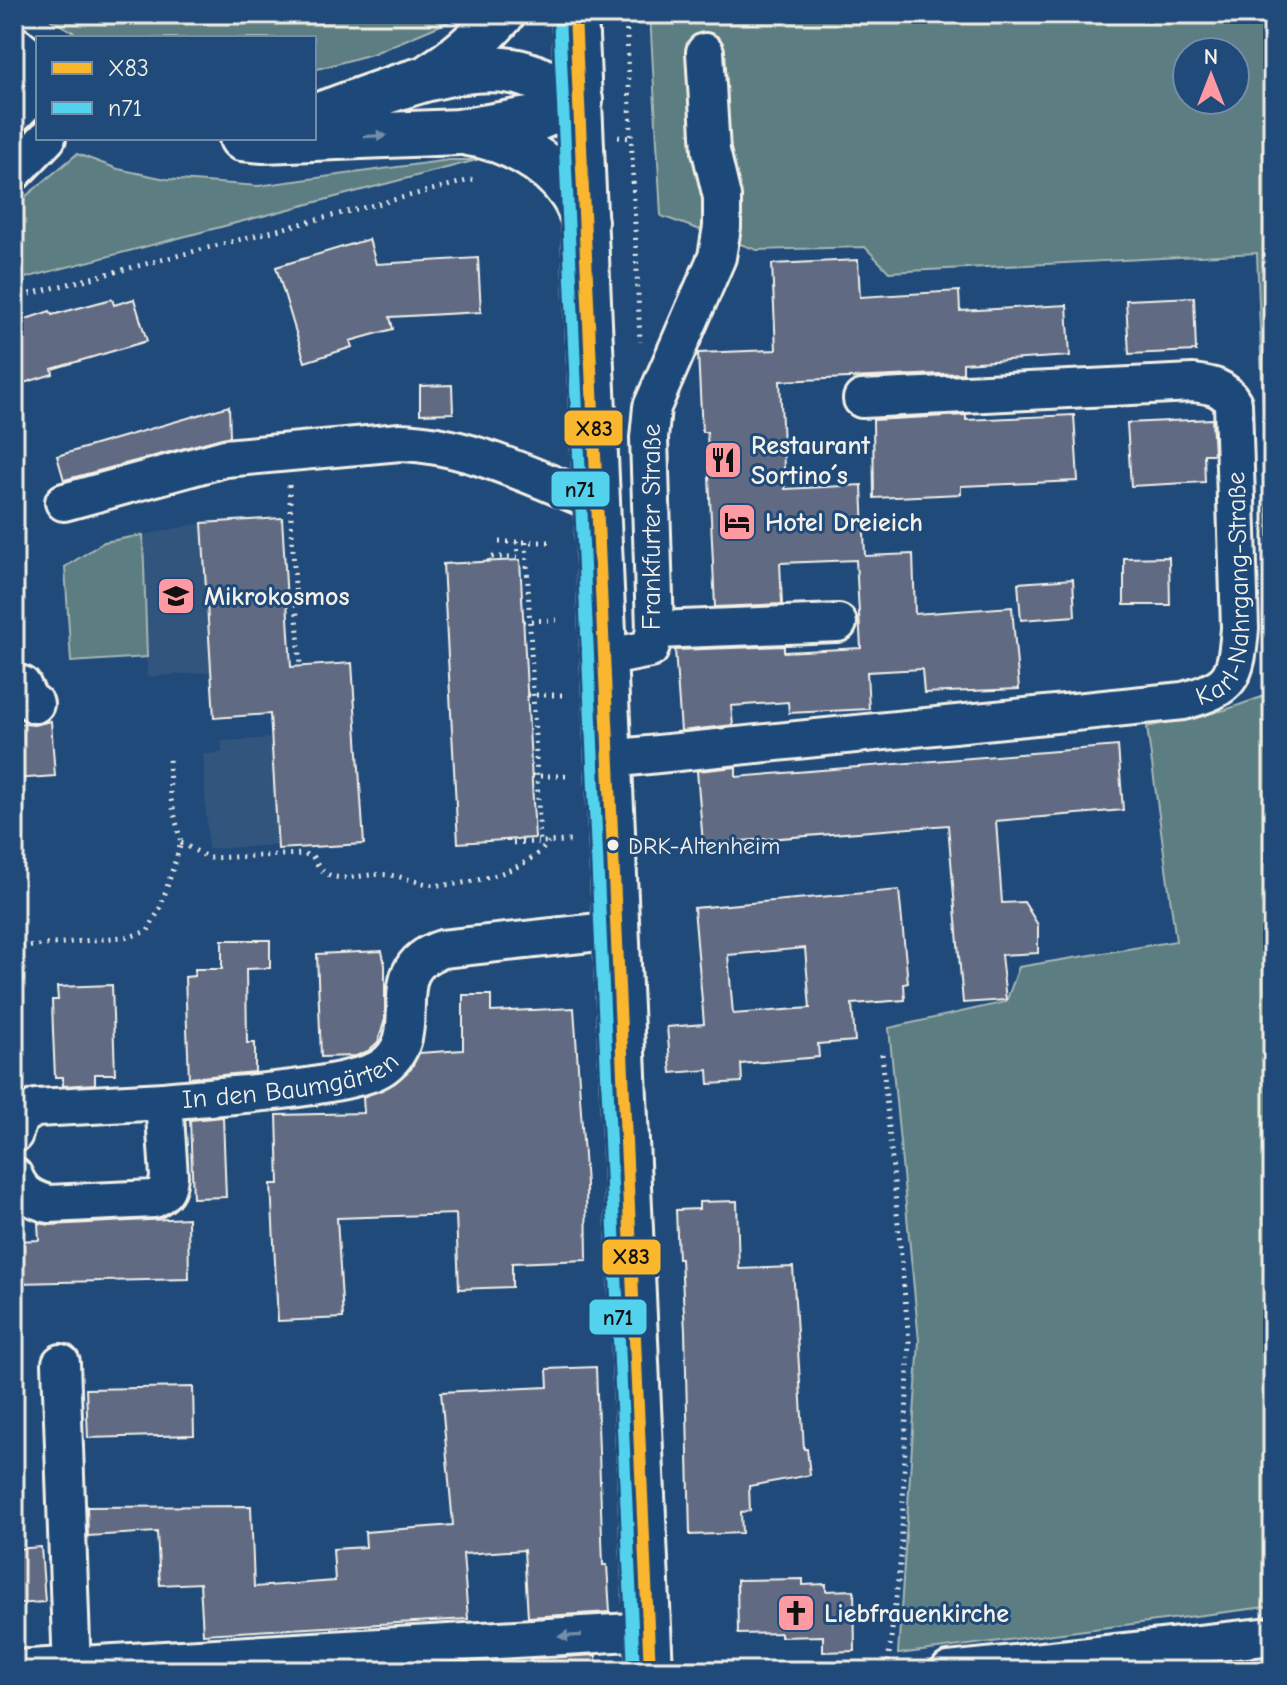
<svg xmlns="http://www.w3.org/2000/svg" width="1287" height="1685" font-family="'Comic Neue',sans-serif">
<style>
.built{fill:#33547d}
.green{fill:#5c7d81;stroke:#a8b7b4;stroke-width:2;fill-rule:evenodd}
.building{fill:#616a83;stroke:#f4f1e8;stroke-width:2;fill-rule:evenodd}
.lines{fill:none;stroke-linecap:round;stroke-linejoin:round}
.minor-casing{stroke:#f4f1e8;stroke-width:42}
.major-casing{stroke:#f4f1e8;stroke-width:50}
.path{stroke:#f4f1e8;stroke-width:5;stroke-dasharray:2 6;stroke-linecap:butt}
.minor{stroke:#1f4a7a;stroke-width:36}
.major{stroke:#1f4a7a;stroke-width:44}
.bus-1-casing{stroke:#1f4a7a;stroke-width:18}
.bus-2-casing{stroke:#1f4a7a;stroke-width:18}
.bus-1{stroke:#fab62d;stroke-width:12}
.bus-2{stroke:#53d2ee;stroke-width:12}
.oneway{fill:#748da6}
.bus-dot{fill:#f4f1e8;stroke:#1f4a7a;stroke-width:3}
.labels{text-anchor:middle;stroke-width:6;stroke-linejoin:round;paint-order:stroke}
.bus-label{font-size:24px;fill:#f4f1e8;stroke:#1f4a7a;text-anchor:start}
.poi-label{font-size:26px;font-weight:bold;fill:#f4f1e8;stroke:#1f4a7a;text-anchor:start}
.street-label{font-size:26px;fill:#f4f1e8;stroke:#1f4a7a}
.line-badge{stroke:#1f4a7a;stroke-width:3}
.pale-badge-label{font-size:22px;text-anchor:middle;font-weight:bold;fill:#111}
</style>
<rect width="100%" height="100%" fill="#1f4a7a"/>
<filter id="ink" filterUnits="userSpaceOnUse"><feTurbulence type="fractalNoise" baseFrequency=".0125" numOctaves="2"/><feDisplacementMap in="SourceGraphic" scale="16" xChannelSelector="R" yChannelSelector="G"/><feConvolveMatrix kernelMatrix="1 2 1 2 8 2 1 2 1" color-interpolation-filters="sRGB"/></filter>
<g filter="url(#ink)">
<path class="built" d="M 202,523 L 211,672 L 147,677 L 143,535 Z
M 272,738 L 278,845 L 208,849 L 203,754 L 222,753 L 221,741 Z"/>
<path class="green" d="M 46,14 L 467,14 L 372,54 L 314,70 L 314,38 L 84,38 L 51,20 Z
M 650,14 L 1273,14 L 1273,662 L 1257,253 L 889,272 L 865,247 L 757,250 L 661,216 ZM 1187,52 L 1235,52 L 1235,100 L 1187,100 Z
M 77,154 L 118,169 L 166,179 L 258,186 L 449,160 L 477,160 L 14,281 L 14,206 Z
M 143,535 L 147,657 L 71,662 L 65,567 L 104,542 Z
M 1273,693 L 1273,1606 L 898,1654 L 919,1341 L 889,1028 L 1006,1002 L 1019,967 L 1176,941 L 1147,727 L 1225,710 Z"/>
<path class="building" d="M 369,239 L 376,264 L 478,258 L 481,312 L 390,317 L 393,329 L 350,341 L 352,347 L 305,362 L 276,267 Z
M 858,260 L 860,297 L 959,291 L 960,311 L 1067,305 L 1070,356 L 963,363 L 963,373 L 780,381 L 785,489 L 862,485 L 865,556 L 913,554 L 915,614 L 1012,607 L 1019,689 L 924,693 L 922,669 L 867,672 L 869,709 L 789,713 L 788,702 L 731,706 L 733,725 L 681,731 L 675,650 L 784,646 L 784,652 L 861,648 L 856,560 L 780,563 L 782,604 L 715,607 L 707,432 L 702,432 L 698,353 L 776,350 L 772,264 Z
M 1194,297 L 1196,351 L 1129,354 L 1126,300 Z
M 112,299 L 114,305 L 134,299 L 147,341 L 52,369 L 53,374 L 14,386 L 14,323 L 50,311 L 52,315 Z
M 452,385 L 453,413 L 420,414 L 420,386 Z
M 229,406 L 230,436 L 64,480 L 57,456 Z
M 966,415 L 966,420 L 1074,415 L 1078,481 L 961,486 L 961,494 L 874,498 L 873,420 Z
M 1212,419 L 1214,454 L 1204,454 L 1205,482 L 1131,486 L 1127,423 Z
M 282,518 L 291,667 L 352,663 L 364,844 L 278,849 L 270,714 L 214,718 L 202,523 Z
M 1169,557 L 1170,605 L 1124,605 L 1124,558 Z
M 520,560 L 535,838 L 458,843 L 443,564 Z
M 1073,579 L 1075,616 L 1021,620 L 1018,583 Z
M 51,721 L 55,776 L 14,779 L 14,723 L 34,725 Z
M 1118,746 L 1123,810 L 996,821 L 1002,903 L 1024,902 L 1038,925 L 1038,953 L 1001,955 L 1006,1000 L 963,1003 L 948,825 L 703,844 L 697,771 L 736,767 L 736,777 Z
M 899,890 L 908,983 L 904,984 L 905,1000 L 852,1004 L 855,1041 L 818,1044 L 819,1057 L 741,1064 L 742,1082 L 709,1084 L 708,1070 L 671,1073 L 667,1027 L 704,1024 L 694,908 ZM 805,948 L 810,1008 L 733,1014 L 728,955 Z
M 222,940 L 270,940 L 270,968 L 246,969 L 247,1043 L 255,1043 L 255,1072 L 189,1078 L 185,977 L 195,976 L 195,969 L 222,969 Z
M 382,951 L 385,965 L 385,1019 L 378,1042 L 368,1051 L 356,1056 L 321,1057 L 317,954 Z
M 112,985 L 115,1074 L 95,1074 L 95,1084 L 63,1086 L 63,1077 L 55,1077 L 53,1032 L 52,1000 L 58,1000 L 57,987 Z
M 463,995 L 491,995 L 491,1012 L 574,1008 L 586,1185 L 587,1260 L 512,1263 L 512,1287 L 459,1289 L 456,1214 L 337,1218 L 343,1318 L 278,1321 L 271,1184 L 279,1184 L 277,1115 L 364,1113 L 363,1097 L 395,1083 L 411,1069 L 419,1053 L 463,1050 Z
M 223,1117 L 226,1197 L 193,1198 L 190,1120 Z
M 737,1201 L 739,1269 L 793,1267 L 804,1449 L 807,1449 L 810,1475 L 749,1486 L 750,1511 L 741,1512 L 742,1533 L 690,1535 L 685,1331 L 681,1259 L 678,1259 L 676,1210 L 699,1209 L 699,1202 Z
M 188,1218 L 189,1279 L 18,1283 L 16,1241 L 39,1240 L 38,1223 L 50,1225 Z
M 596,1367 L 603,1565 L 607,1565 L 610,1612 L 528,1617 L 524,1550 L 463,1554 L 468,1619 L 203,1634 L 200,1583 L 160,1585 L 157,1532 L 88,1536 L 87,1507 L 251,1506 L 254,1587 L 335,1581 L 333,1549 L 366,1547 L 365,1532 L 453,1525 L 441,1392 L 548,1387 L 547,1369 Z
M 193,1387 L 194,1435 L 88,1438 L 86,1389 Z
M 41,1547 L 45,1602 L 14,1604 L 14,1549 Z
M 803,1579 L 803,1585 L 826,1584 L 826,1591 L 854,1590 L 855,1651 L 823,1652 L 823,1636 L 781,1637 L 781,1633 L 738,1634 L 737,1580 Z
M 596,1655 L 597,1671 L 531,1671 L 530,1659 Z"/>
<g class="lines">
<g class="minor-casing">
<g id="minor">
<path d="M 14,114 L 25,103 L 38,97"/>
<path d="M 14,172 L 47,138"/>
<path d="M 64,502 L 225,458 L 400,442 C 468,444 534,478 598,503"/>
<path d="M 655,630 L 838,623"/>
<path d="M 604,658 L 650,649 L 655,630 L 649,438 L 652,407 L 717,257 L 722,227 L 722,197 L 711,151 L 705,52"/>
<path d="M 22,685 L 29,700 L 35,704"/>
<path id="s1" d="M 609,759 L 1183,701 C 1232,688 1236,678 1240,628 L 1233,403 C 1224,387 1211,385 1193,383 L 862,399"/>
<path id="s2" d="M 164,1101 C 223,1095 283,1093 340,1081 C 353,1078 370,1075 381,1068 C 433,1034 375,970 442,949 L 617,930"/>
<path d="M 14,1134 C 17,1119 23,1114 36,1108 L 164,1101 L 169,1176 C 168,1189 165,1193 154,1199 L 49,1204 C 31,1199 21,1193 14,1176"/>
<path d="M 61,1363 L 72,1671"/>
<path d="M 14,1669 L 648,1631"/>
<path d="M 949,1671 L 1273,1636"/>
</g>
</g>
<g class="major-casing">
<path id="major" d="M 575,14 L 650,1671
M 14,49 L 38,69
M 431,75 C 459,58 480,39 502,14
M 314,117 C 373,97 449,61 512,71 C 537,75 558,89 580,100
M 468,133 C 505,138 549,160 571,193 C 577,201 581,212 585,221
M 242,138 L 264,140 L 459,132 L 535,119 L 580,100"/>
</g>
<path class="path" d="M 626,14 L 640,342
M 618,137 L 633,138
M 14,298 L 478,178
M 289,485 L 300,666
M 499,542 L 553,542
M 526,542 L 540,842 L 571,841
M 489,561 L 488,557 L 518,557 L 517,542
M 523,621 L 558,620
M 528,695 L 562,695
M 532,776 L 567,776
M 508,840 L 508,843 L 540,842
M 181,843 L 209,858 L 304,854 L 313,857 C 329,892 359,871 389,875 C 405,877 420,884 437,885 C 468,886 531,870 548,842
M 14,948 L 132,936 L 148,931 L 161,906 L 181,843 L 170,795 L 169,754
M 882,1054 L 909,1341 L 901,1556 L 887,1671"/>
<use href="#minor" class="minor"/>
<use href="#major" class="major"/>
<g class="bus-1-casing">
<path id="bus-1" d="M 575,14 L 650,1671"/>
</g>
<g class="bus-2-casing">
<path id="bus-2" d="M 559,15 L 634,1671"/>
</g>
<use href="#bus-1" class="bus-1"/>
<use href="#bus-2" class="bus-2"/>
</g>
<defs><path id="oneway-solid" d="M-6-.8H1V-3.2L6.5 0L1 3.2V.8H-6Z" transform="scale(2)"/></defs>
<g class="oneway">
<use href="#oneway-solid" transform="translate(375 136) rotate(-3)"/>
<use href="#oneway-solid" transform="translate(570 1636) rotate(177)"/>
</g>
</g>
<defs>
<g id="restaurant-square" transform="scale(2)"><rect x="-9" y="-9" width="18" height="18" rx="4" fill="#ff9aa2" stroke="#1f4a7a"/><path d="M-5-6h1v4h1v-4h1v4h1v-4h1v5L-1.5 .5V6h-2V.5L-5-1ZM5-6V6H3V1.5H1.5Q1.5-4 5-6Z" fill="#111"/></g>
<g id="hotel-square" transform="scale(2)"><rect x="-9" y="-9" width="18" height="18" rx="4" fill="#ff9aa2" stroke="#1f4a7a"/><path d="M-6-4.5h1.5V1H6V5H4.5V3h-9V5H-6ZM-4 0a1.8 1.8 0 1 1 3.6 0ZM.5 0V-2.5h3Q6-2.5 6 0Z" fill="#111"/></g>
<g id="school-square" transform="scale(2)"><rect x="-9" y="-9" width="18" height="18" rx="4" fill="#ff9aa2" stroke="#1f4a7a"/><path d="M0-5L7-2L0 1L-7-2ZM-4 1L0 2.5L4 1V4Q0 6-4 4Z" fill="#111"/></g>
<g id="church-square" transform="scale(2)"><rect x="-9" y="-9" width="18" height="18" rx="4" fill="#ff9aa2" stroke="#1f4a7a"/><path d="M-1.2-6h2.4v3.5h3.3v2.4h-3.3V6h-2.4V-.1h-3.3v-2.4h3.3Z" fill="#111"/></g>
</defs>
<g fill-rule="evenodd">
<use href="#restaurant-square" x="723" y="460"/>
<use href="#hotel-square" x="737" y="522"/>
<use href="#school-square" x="176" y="596"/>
<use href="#church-square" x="796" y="1613"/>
</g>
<circle class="bus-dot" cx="613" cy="845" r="7"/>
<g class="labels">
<g class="bus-label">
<text x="628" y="854">DRK-Altenheim</text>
</g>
<g class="poi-label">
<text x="751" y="454">Restaurant<tspan x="751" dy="30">Sortino´s</tspan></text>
<text x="765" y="531">Hotel Dreieich</text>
<text x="204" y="605">Mikrokosmos</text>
<text x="824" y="1622">Liebfrauenkirche</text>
</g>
<g class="street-label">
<text transform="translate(651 527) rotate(-90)" y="9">Frankfurter Straße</text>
<text dy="9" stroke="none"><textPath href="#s1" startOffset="714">Karl-Nahrgang-Straße</textPath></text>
<text dy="9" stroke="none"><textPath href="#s2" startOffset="128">In den Baumgärten</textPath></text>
</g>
</g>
<g class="line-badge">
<rect x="563" y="409" width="61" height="38" rx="8" fill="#fab62d"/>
<rect x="550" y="470" width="61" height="38" rx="8" fill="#53d2ee"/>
<rect x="601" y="1238" width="61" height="38" rx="8" fill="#fab62d"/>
<rect x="588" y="1298" width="60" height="38" rx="8" fill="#53d2ee"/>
</g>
<g class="pale-badge-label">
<text x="594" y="436">X83</text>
<text x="580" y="497">n71</text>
<text x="631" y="1264">X83</text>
<text x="618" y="1325">n71</text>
</g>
<rect width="1287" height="1685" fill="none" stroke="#1f4a7a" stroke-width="48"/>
<rect x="24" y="24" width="1239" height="1637" fill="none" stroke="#f4f1e8" stroke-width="3" filter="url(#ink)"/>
<rect x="36" y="36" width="280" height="104" fill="#1f4a7a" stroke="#748da6" stroke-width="2"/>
<rect x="52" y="62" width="40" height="12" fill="#fab62d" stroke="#748da6" stroke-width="2"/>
<text x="108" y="76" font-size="24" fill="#f4f1e8">X83</text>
<rect x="52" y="102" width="40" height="12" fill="#53d2ee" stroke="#748da6" stroke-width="2"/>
<text x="108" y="116" font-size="24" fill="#f4f1e8">n71</text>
<g transform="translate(1211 76)"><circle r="38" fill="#1f4a7a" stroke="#748da6" stroke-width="2"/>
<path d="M0-6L14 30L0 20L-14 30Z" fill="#ff9aa2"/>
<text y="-12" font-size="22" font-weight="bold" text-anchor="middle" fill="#f4f1e8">N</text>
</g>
</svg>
